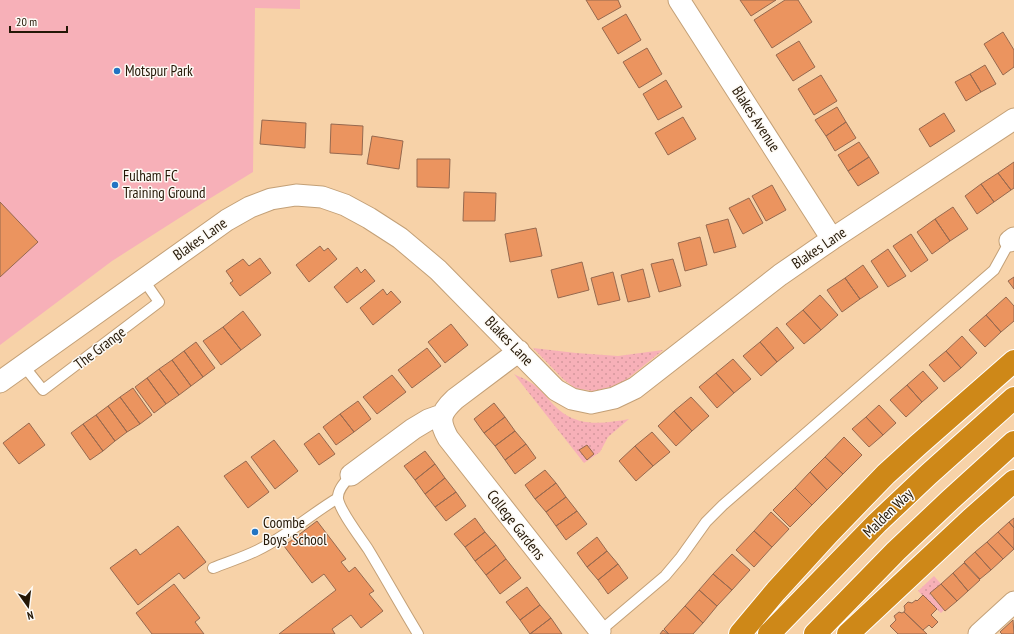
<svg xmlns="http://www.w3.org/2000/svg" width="1014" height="634" font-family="'PT Sans Narrow',sans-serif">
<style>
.green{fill:url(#green-dots)}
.pitch{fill:#f7b0b8}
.building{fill:#eb945f;stroke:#96694f}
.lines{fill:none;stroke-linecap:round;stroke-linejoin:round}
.lane-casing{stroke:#c3a077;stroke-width:12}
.street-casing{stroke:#c3a077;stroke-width:23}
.highway-casing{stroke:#fff;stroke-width:24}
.lane{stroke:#fff;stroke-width:10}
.street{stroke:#fff;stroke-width:21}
.highway{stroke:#ce8818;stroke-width:22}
.poi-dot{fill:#2274c3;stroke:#fdfaf5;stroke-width:1.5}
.labels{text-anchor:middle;stroke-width:3;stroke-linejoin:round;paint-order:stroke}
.poi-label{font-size:15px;fill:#241706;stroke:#fdfaf5;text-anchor:start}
.street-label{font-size:15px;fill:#241706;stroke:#fdfaf5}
</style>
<defs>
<pattern id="green-dots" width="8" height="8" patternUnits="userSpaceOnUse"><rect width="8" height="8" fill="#f7b0b8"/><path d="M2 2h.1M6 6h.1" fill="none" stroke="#d4979d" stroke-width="1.8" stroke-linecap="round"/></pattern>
</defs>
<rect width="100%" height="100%" fill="#f7d2a8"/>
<path class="green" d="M 533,348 L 576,353 L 618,356 L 663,350 L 626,380 L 610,387 L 593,391 L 575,388 L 563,379 Z
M 514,374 C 519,377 524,378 528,381 C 542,388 550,404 563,413 C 583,427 607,423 629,419 L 608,437 L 600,452 L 584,463 Z
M 934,576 L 941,584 L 930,594 L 944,610 L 941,613 L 918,591 Z"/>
<path class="pitch" d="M 0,0 L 300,0 L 300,9 L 255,8 L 253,172 L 209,199 L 112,261 L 0,345 Z"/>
<path class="building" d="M 586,0 L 618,0 L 621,7 L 598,20 Z
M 740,0 L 776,0 L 751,16 Z
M 785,0 L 798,0 L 812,22 L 772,48 L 754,20 Z
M 626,14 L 641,40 L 618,54 L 602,28 Z
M 1003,32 L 1014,50 L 1014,67 L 1003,75 L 984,44 Z
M 799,41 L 815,67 L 793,81 L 776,55 Z
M 647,48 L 662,74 L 639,88 L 623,62 Z
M 985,65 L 996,84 L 981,92 L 970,74 Z
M 970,74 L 981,92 L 966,101 L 955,82 Z
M 821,75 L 837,101 L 814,115 L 798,89 Z
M 666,80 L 682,107 L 658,120 L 643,94 Z
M 837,107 L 846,122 L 826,136 L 815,120 Z
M 944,113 L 955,131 L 930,147 L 919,129 Z
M 683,117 L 696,139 L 668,155 L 655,133 Z
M 262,120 L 306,123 L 305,148 L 260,144 Z
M 846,122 L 856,138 L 835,151 L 826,136 Z
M 331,124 L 363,126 L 362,155 L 330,153 Z
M 372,136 L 403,141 L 399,169 L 367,164 Z
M 859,142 L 869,157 L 848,171 L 838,155 Z
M 869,157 L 879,173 L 858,186 L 848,171 Z
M 417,159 L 450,159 L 449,188 L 417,187 Z
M 1014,162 L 1014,188 L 1011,190 L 998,173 Z
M 998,173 L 1011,190 L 994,202 L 981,184 Z
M 981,184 L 994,202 L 977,214 L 965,196 Z
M 772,185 L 786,210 L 766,221 L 752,196 Z
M 464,192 L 496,193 L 495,221 L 463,221 Z
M 749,198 L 763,223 L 743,234 L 729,208 Z
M 0,202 L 38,242 L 0,277 Z
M 953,207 L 968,229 L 950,241 L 935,219 Z
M 728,219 L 736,247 L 714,253 L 706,225 Z
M 935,219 L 950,241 L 932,254 L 917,232 Z
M 536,228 L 542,256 L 510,262 L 505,234 Z
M 911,234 L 928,260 L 911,272 L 893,246 Z
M 700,237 L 707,265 L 685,271 L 678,243 Z
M 320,246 L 324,251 L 328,248 L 337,259 L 309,282 L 296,265 Z
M 888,249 L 906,276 L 888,287 L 871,261 Z
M 260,258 L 271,273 L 240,296 L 230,283 L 233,281 L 226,271 L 243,259 L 249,266 Z
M 673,259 L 681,286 L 659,292 L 651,264 Z
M 582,262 L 589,290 L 558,298 L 551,270 Z
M 863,265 L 878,287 L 860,299 L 845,278 Z
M 357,267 L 361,273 L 365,269 L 375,281 L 347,303 L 334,287 Z
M 643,269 L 650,297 L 628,302 L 621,275 Z
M 613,272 L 620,300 L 598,305 L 591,278 Z
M 1014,277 L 1014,289 L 1008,281 Z
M 845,278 L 860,299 L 842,312 L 827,290 Z
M 383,289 L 387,295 L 391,291 L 401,302 L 373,325 L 360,308 Z
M 820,295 L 838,315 L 821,330 L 803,310 Z
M 1006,297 L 1014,306 L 1014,321 L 1001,332 L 986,315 Z
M 803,310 L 821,330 L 804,344 L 786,324 Z
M 243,311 L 261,335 L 241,350 L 223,327 Z
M 986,315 L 1001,332 L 985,347 L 969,330 Z
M 451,324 L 468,345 L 445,363 L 428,342 Z
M 223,327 L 241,350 L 221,365 L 203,341 Z
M 777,327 L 794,348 L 777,362 L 760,342 Z
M 962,336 L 977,353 L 961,368 L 946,351 Z
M 196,342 L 215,368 L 203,377 L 184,351 Z
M 760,342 L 777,362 L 761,376 L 743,356 Z
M 427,348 L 441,366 L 412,388 L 398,370 Z
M 184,351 L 203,377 L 191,386 L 172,360 Z
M 946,351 L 961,368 L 944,382 L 929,365 Z
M 733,359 L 751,379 L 734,393 L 716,373 Z
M 172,360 L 191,386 L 179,395 L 159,369 Z
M 159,369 L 179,395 L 166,404 L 147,378 Z
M 923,371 L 938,388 L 922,402 L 907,385 Z
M 716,373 L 734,393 L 717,408 L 699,387 Z
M 392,375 L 406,392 L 377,414 L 363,397 Z
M 147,378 L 166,404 L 154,413 L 135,387 Z
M 907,385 L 922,402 L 906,417 L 890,400 Z
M 133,388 L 152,415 L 140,424 L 120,397 Z
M 120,397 L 140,424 L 127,432 L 108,406 Z
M 691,397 L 709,416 L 692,431 L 674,411 Z
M 358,401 L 371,419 L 354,432 L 340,414 Z
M 494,403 L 505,417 L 484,433 L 474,419 Z
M 879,405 L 896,423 L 883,435 L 866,417 Z
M 108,406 L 127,432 L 115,441 L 96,415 Z
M 674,411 L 692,431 L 676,446 L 658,426 Z
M 340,414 L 354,432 L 336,445 L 323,427 Z
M 96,415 L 115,441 L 103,451 L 83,424 Z
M 505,417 L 515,431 L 495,446 L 484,433 Z
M 866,417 L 883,435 L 869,447 L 852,429 Z
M 29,423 L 45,445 L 19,464 L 3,443 Z
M 83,424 L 103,451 L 90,460 L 71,433 Z
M 515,431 L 526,444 L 505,460 L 495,446 Z
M 652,432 L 670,452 L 653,466 L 635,446 Z
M 319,433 L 335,454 L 319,465 L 304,444 Z
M 844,437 L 862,455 L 843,474 L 825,457 Z
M 274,440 L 298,471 L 275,489 L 251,457 Z
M 526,444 L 536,458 L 515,474 L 505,460 Z
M 587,445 L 594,454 L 587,460 L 579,450 Z
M 635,446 L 653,466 L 636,481 L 619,461 Z
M 425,451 L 435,464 L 415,480 L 404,466 Z
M 825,457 L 843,474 L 827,490 L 810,472 Z
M 246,461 L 269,492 L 248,508 L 224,476 Z
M 435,464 L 445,478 L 425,494 L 415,480 Z
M 545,470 L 556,483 L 535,499 L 525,485 Z
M 810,472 L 827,490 L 812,505 L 795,488 Z
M 445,478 L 456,492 L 435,507 L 425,494 Z
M 556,483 L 566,497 L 546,512 L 535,499 Z
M 795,488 L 812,505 L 790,527 L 773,510 Z
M 456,492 L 466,506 L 446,521 L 435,507 Z
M 566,497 L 577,511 L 556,526 L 546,512 Z
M 577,511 L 587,524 L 566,540 L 556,526 Z
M 771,512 L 789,529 L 772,547 L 754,531 Z
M 475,518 L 485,532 L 465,547 L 454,534 Z
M 1014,518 L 1014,528 L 1009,522 Z
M 317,521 L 346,559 L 341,562 L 349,572 L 355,567 L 374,591 L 369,594 L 383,611 L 361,628 L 351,615 L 332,629 L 335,634 L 279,634 L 336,590 L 324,574 L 312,583 L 284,546 Z
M 1009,522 L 1014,528 L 1014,549 L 998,532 Z
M 178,526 L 206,562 L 184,579 L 179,573 L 138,605 L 110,568 L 136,549 L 140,555 Z
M 754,531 L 772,547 L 754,567 L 736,550 Z
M 485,532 L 496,545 L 475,561 L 465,547 Z
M 998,532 L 1014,549 L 1003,559 L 987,542 Z
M 597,537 L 607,551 L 587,567 L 577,553 Z
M 987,542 L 1003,559 L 991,570 L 975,552 Z
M 496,545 L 506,559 L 486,575 L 475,561 Z
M 607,551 L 618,564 L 598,580 L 587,567 Z
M 975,552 L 991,570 L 980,579 L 964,562 Z
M 732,554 L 750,570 L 732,590 L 713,574 Z
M 506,559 L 521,578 L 500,594 L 486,575 Z
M 964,563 L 980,580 L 968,591 L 953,573 Z
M 618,564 L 628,578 L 608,594 L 598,580 Z
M 953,573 L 968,591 L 957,601 L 941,584 Z
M 713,574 L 732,590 L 717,606 L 699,590 Z
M 174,584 L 200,618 L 195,622 L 204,634 L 152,634 L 136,613 Z
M 941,584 L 957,601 L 945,611 L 930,593 Z
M 527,587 L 540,605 L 520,620 L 506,602 Z
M 699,590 L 717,606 L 703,623 L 685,606 Z
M 923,595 L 937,609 L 931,615 L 938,622 L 932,628 L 929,625 L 923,630 L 904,612 L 905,610 L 904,606 L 908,602 L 912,603 L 916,600 L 917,601 Z
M 540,605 L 551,618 L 530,634 L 520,620 Z
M 685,606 L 703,623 L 693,634 L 669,634 L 664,629 Z
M 899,612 L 902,613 L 904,612 L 927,634 L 898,634 L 890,626 L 896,620 L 894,616 Z
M 551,618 L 562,634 L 530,634 Z
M 1013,620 L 1014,634 L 1002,634 L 1000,632 Z
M 663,630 L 668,634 L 660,634 Z"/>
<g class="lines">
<g class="lane-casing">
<path id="lane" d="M 23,365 L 43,390 L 159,302 L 143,279
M 351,475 C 345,482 337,490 338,499 C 340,511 360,537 368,549 C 385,577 401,606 418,634
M 213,568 C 228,562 244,557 258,550 C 287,536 311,514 338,498
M 600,631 L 665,576 L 681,557 L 706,522 L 723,505 L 994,270 L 1010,241"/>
</g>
<g class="street-casing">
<path id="street" d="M 679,0 L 832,239
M 1010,241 L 1014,238
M 519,351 L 455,399 C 440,413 438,420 448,438 L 600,631
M 0,382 L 227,220 L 250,207 L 271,199 L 296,195 L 322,197 L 345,205 L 369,218 L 400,238 L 438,270 L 556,390 L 572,399 L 591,403 L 614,398 L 635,388 L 780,275 L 832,239 L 1014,119
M 351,475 L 413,429 L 428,420 L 442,415
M 979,634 L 1014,602"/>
</g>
<g class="highway-casing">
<path id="highway" d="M 740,634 L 776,591 L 828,534 L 886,474 L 918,445 L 1014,361
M 769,634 L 877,523 L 929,474 L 1014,398
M 815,634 L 896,551 L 950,500 L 1014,442
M 848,634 L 971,519 L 1014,481"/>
</g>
<use href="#lane" class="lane"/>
<use href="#street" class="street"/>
<use href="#highway" class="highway"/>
</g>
<g class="poi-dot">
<circle cx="117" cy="71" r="4"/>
<circle cx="115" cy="185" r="4"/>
<circle cx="255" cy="532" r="4"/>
</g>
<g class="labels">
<g class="poi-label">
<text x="125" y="76">Motspur Park</text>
<text x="123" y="181">Fulham FC<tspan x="123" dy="17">Training Ground</tspan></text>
<text x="263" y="528">Coombe<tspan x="263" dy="17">Boys' School</tspan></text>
</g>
<g class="street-label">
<text transform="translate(756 119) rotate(57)" y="5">Blakes Avenue</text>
<text transform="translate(200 239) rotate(-35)" y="5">Blakes Lane</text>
<text transform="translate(819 248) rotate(-34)" y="5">Blakes Lane</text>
<text transform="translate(509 341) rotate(46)" y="5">Blakes Lane</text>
<text transform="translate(100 348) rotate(-37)" y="5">The Grange</text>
<text transform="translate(888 513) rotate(-44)" y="5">Malden Way</text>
<text transform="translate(516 525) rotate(52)" y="5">College Gardens</text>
</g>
</g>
<g transform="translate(28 606) rotate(166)" stroke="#fdfaf5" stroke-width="3" paint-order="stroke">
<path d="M0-3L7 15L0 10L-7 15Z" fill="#241706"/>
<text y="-6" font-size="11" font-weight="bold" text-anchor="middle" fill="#241706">N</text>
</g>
<path d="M10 26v6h57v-6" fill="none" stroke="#241706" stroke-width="2"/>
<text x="16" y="26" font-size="12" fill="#241706" stroke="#fdfaf5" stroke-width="3" paint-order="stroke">20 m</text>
</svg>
